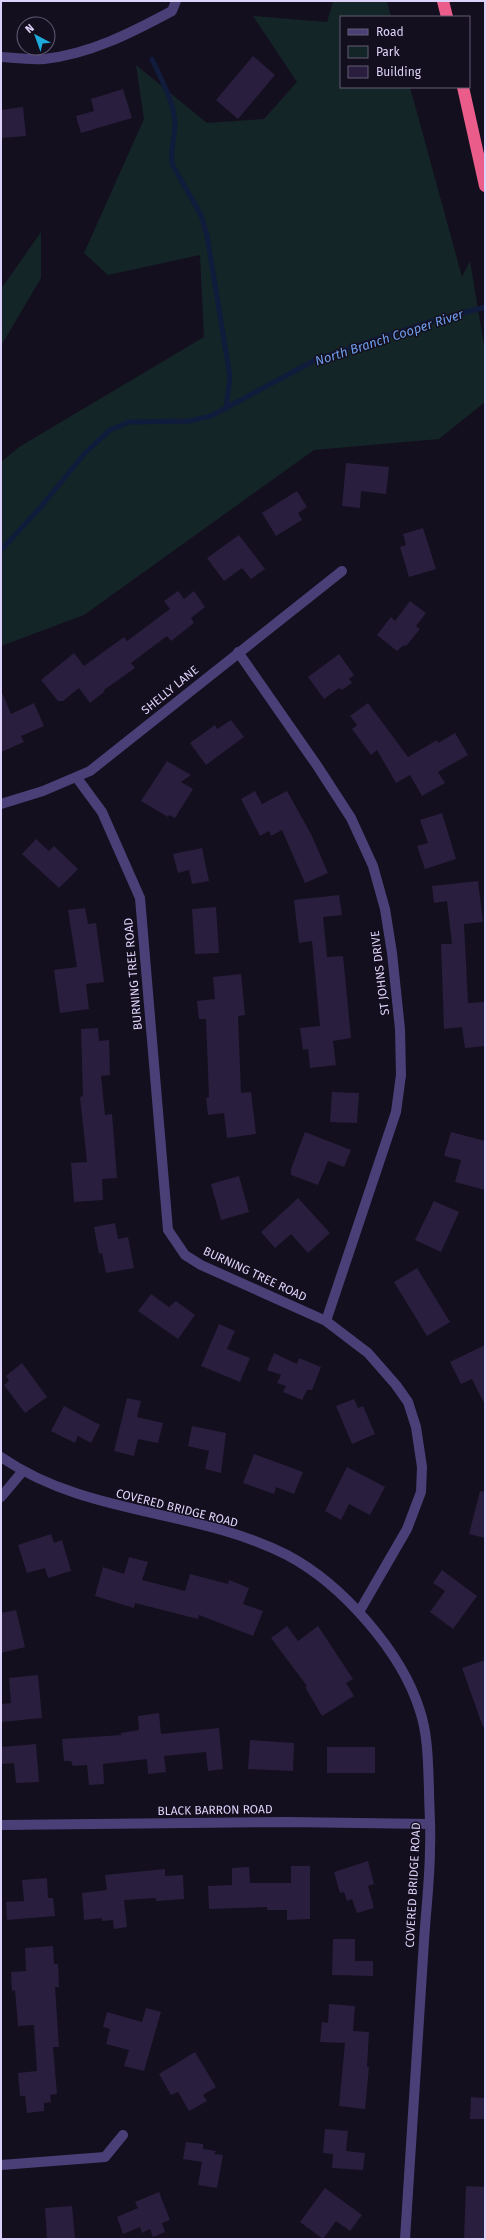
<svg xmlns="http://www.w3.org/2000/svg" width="486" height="2240" font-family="'Fira Sans',sans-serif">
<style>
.green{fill:#132527}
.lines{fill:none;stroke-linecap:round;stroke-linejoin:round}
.stream{stroke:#111b3b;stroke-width:5}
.building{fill:#291e3d}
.street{stroke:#4a4077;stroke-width:10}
.highway{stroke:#ea5d8b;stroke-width:12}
.labels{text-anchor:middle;stroke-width:3;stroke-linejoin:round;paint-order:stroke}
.street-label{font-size:12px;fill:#ddd2f9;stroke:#140f1e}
.water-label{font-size:13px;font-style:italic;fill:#6d9eec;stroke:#140f1e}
</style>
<rect width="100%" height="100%" fill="#140f1e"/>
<path class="green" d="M 333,1 L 387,1 L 391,17 L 341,17 L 341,87 L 410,87 L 462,277 L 470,261 L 485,351 L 485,402 L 439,439 L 314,450 L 84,615 L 1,646 L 1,462 L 19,447 L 204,337 L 200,255 L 108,275 L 84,253 L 144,119 L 136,65 L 207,123 L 264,119 L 297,82 L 253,16 L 327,22 Z
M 41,232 L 41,278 L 1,346 L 1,289 Z"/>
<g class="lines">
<path class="stream" d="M 152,59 C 161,79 174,101 175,124 C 175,138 170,150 172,164 L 201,215 L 207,235 L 230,377 L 226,409
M 1,550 L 39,509 L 85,453 L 110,430 L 129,422 L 189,421 L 211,416 L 317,359 L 419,325 L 485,307"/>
</g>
<path class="building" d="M 253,56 L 275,75 L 238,119 L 216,100 Z
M 123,89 L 132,118 L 81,133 L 76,116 L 94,111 L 91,99 Z
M 23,107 L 26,136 L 1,138 L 1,110 Z
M 346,463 L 389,467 L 386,494 L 361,491 L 360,508 L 342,506 Z
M 297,491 L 307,507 L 298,513 L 302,520 L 276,536 L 262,513 Z
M 423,528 L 436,569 L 409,577 L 400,547 L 406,545 L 403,534 Z
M 239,535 L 265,569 L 251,579 L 242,568 L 224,581 L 207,558 Z
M 178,591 L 184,599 L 194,591 L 205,607 L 191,618 L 194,623 L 171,641 L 167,636 L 131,663 L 135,668 L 104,690 L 104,692 L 90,703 L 79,688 L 63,701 L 58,701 L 41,680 L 74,653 L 84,666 L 124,637 L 127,641 L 170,609 L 164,601 Z
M 410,601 L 426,613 L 416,626 L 420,629 L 406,646 L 404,645 L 397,651 L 377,635 L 391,617 L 395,621 Z
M 339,654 L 354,675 L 349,679 L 352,683 L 342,690 L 339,688 L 324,699 L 308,677 Z
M 1,690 L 11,714 L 34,703 L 44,726 L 21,736 L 24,742 L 1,752 Z
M 368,703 L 408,757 L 437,740 L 438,743 L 455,733 L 468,755 L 438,772 L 445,783 L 422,796 L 410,775 L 396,783 L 377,750 L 371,755 L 352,729 L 357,725 L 350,716 Z
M 231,720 L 244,737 L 206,765 L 190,743 L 215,725 L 217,729 Z
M 167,761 L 191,775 L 181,782 L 193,789 L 175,818 L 169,815 L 168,817 L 141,801 Z
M 255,791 L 262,804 L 287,791 L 311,834 L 328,873 L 305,883 L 282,830 L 271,836 L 269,831 L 260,836 L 241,799 Z
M 442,813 L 456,859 L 425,869 L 417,846 L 428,843 L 420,820 Z
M 36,839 L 49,851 L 54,846 L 78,869 L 59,888 L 22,854 Z
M 202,848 L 209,881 L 192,884 L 189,870 L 178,873 L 173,854 Z
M 478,881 L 483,922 L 464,924 L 468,1003 L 485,1002 L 485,1046 L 465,1048 L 462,1027 L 444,1029 L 441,944 L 452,944 L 447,901 L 434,903 L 432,886 Z
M 339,895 L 342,915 L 323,917 L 327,957 L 343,956 L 351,1038 L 333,1041 L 336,1065 L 310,1068 L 308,1049 L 303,1050 L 300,1028 L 320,1026 L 312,941 L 299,943 L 294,900 Z
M 216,907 L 219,953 L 195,954 L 192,909 Z
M 85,908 L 88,924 L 96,923 L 104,982 L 86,984 L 89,1009 L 60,1013 L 54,970 L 77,967 L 68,910 Z
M 241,974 L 245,1015 L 238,1016 L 241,1093 L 251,1092 L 256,1134 L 227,1138 L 224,1113 L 208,1115 L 206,1098 L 209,1097 L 206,1019 L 199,1019 L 197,1001 L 215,999 L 213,977 Z
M 98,1028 L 99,1041 L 109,1040 L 110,1075 L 101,1076 L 105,1115 L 112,1114 L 117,1178 L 102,1179 L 103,1200 L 74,1202 L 71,1163 L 87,1162 L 80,1097 L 83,1096 L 81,1029 Z
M 332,1092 L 359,1093 L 357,1123 L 330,1122 Z
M 305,1132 L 351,1150 L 344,1167 L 328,1161 L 318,1185 L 291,1175 L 291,1169 Z
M 451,1132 L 485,1141 L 485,1190 L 455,1182 L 461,1160 L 444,1156 Z
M 239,1176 L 249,1212 L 221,1220 L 211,1184 Z
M 298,1198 L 330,1233 L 308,1253 L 291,1234 L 275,1248 L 261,1232 Z
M 434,1201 L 459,1212 L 441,1252 L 415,1240 Z
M 115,1223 L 118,1239 L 128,1237 L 134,1268 L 106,1273 L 102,1253 L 99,1254 L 94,1227 Z
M 417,1268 L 450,1322 L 427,1336 L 394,1282 Z
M 151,1294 L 169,1307 L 176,1301 L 195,1315 L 178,1339 L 138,1311 Z
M 219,1324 L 235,1331 L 227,1349 L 250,1358 L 240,1382 L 201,1366 Z
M 485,1345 L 485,1405 L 472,1379 L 461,1384 L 450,1362 Z
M 274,1353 L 297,1364 L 299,1358 L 321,1367 L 312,1390 L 307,1390 L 302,1400 L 283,1392 L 286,1386 L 277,1383 L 281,1375 L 267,1370 Z
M 22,1363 L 47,1397 L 25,1413 L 4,1385 L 9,1381 L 6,1376 Z
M 127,1398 L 141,1401 L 137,1417 L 163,1423 L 158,1443 L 138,1439 L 134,1456 L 114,1451 Z
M 354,1399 L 358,1408 L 363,1406 L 375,1434 L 352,1444 L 336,1406 Z
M 64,1406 L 100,1425 L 91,1443 L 78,1436 L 75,1443 L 51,1431 Z
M 192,1426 L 226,1433 L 221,1473 L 205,1469 L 209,1451 L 188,1446 Z
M 254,1454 L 303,1472 L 294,1494 L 276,1487 L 274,1494 L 243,1483 Z
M 347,1467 L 385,1487 L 370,1515 L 349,1504 L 341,1520 L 325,1511 Z
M 480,1491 L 485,1492 L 485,1538 L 469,1534 Z
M 51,1534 L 54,1543 L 62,1540 L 71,1571 L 48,1578 L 45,1568 L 27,1573 L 18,1545 Z
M 129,1557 L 148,1562 L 142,1580 L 185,1591 L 190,1574 L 228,1584 L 229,1580 L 249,1588 L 243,1604 L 263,1611 L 253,1636 L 199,1615 L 198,1619 L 135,1603 L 134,1608 L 95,1596 L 103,1567 L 124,1574 Z
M 442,1570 L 477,1596 L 453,1629 L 430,1612 L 445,1591 L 433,1583 Z
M 16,1610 L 25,1647 L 1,1653 L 1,1613 Z
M 287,1626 L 298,1641 L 318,1626 L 353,1679 L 346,1683 L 354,1696 L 322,1716 L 305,1687 L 307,1686 L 271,1638 Z
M 485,1660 L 485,1727 L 483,1727 L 462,1668 Z
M 38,1675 L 42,1718 L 1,1722 L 1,1704 L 11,1703 L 9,1678 Z
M 159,1713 L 161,1734 L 219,1728 L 223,1769 L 208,1771 L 206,1752 L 164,1756 L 166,1772 L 148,1774 L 147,1759 L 103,1764 L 104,1784 L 89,1785 L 87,1765 L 73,1766 L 71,1761 L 64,1761 L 62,1739 L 121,1735 L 121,1733 L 139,1730 L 138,1716 Z
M 250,1740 L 294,1743 L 293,1771 L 248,1769 Z
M 36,1744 L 39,1782 L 16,1783 L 14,1763 L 1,1764 L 1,1747 Z
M 327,1747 L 375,1747 L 375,1773 L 327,1773 Z
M 368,1861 L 374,1884 L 368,1886 L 374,1908 L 357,1913 L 352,1899 L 347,1901 L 344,1892 L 340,1893 L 334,1872 Z
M 291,1866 L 310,1866 L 310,1919 L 287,1920 L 287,1910 L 267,1910 L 267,1907 L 209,1909 L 208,1886 L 232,1885 L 232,1868 L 249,1867 L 250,1883 L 291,1883 Z
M 165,1869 L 165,1876 L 183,1875 L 184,1899 L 156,1901 L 156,1898 L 124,1900 L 127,1927 L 114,1929 L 113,1920 L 102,1921 L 102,1918 L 84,1920 L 82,1893 L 107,1890 L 105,1875 Z
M 47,1878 L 48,1898 L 53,1898 L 55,1916 L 7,1920 L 6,1902 L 24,1901 L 22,1880 Z
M 333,1939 L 355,1939 L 355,1961 L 373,1961 L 373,1976 L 332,1975 Z
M 53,1946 L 54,1964 L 58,1964 L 59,1987 L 55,1987 L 59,2047 L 53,2047 L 57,2094 L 50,2095 L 51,2102 L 44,2103 L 44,2111 L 27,2113 L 25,2096 L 20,2096 L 18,2073 L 37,2071 L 34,2025 L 18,2026 L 15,1990 L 12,1991 L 11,1972 L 26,1971 L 25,1948 Z
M 329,2004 L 355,2006 L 353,2031 L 369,2032 L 367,2067 L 369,2067 L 365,2109 L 339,2106 L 345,2043 L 320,2042 L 322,2022 L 328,2023 Z
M 146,2008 L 161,2012 L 144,2071 L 124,2066 L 129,2050 L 106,2044 L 110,2029 L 103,2027 L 107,2012 L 142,2022 Z
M 195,2052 L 216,2087 L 203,2095 L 207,2101 L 189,2111 L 178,2092 L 171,2095 L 159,2074 Z
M 471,2097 L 485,2098 L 485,2119 L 470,2119 Z
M 325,2129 L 348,2131 L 346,2151 L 365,2153 L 363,2170 L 332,2168 L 333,2154 L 323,2153 Z
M 186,2142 L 203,2144 L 203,2149 L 216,2151 L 214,2154 L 223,2155 L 217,2188 L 198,2185 L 202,2162 L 183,2159 Z
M 466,2186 L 485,2187 L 485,2239 L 464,2239 Z
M 325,2188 L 362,2215 L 350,2231 L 336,2221 L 323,2239 L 300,2222 Z
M 159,2192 L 170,2220 L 162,2223 L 165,2232 L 153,2237 L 150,2229 L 142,2233 L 140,2227 L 123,2234 L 117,2217 L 138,2208 L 135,2202 Z
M 72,2206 L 75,2239 L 47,2239 L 45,2208 Z"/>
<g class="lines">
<path class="street" d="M 1,57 C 15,58 30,60 44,59 C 90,54 131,33 172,11 L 176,1
M 238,652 L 318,767 L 351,818 L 373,866 L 385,909 L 392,953 L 400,1029 L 401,1075 L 396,1112 L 326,1321
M 77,778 L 102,812 L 140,898 L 168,1230 L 185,1255 L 201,1265 L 326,1321 L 368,1353 L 396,1385 L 408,1402 L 416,1427 L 422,1467 L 421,1492 L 407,1529 L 359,1612
M 1,804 L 43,791 L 90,771 L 342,571
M 1,1457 C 88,1517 195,1508 287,1555 C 342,1584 402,1652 420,1711 C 428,1735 428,1763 429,1789 C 429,1808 431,1827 430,1847 C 430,1878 426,1909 424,1941 C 418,2040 411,2140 405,2239
M 1,1497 L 22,1472
M 1,1825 L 287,1822 L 430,1824
M 1,2165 L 105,2157 L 123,2135"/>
<path class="highway" d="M 443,1 L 447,17
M 463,87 L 485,186"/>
</g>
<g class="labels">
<g class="street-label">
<text transform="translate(170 690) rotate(-39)" y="4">SHELLY LANE</text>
<text transform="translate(380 973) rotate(-97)" y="4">ST JOHNS DRIVE</text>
<text transform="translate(133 974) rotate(-95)" y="4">BURNING TREE ROAD</text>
<text transform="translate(255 1274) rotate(25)" y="4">BURNING TREE ROAD</text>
<text transform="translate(177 1508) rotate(14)" y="4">COVERED BRIDGE ROAD</text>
<text transform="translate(215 1810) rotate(-1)" y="4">BLACK BARRON ROAD</text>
<text transform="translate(413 1885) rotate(-87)" y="4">COVERED BRIDGE ROAD</text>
</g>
<g class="water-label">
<text transform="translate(389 337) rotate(-18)" y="5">North Branch Cooper River</text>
</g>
</g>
<rect width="486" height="2240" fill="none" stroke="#ddd2f9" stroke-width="4"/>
<rect x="340" y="16" width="130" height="72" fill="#140f1e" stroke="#645d76"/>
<rect x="348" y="29" width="20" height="6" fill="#4a4077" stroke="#645d76"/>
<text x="376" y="36" font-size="12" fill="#ddd2f9">Road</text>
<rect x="348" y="46" width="20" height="12" fill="#132527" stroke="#645d76"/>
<text x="376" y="56" font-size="12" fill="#ddd2f9">Park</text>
<rect x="348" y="66" width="20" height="12" fill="#291e3d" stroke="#645d76"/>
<text x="376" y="76" font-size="12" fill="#ddd2f9">Building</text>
<g transform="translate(36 36) rotate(319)"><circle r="19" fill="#140f1e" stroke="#645d76"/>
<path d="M0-3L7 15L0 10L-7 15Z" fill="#1dabdb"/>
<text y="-6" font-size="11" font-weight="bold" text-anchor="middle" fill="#ddd2f9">N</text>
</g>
</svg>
